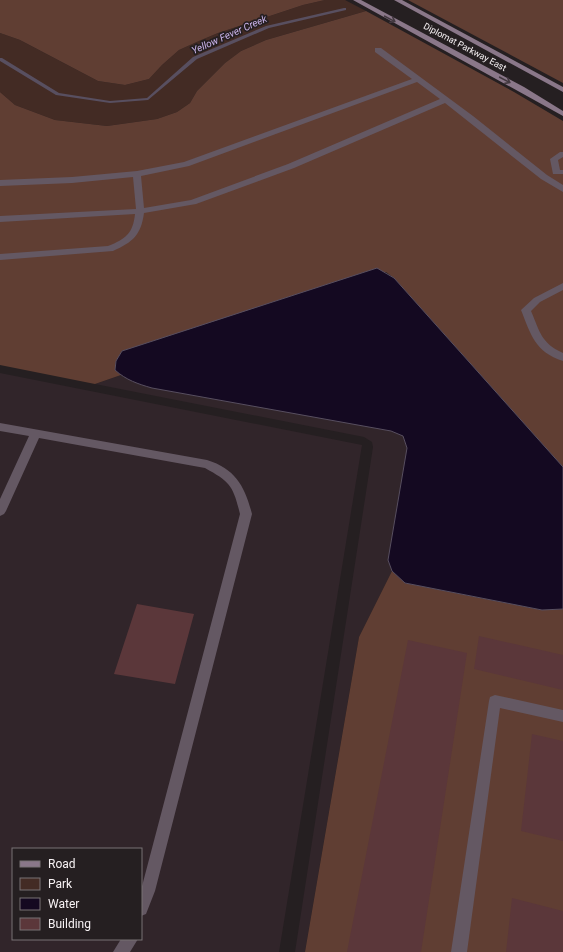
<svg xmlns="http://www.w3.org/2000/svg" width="563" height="952" font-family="Roboto,sans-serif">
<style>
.built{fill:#31252a;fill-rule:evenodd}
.green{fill:#432b24}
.forest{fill:#603e33}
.water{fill:#140921;stroke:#584f60}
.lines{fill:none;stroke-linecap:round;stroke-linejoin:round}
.stream{fill:#584f60;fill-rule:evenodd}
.building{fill:#5b373a}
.service{fill:#645863;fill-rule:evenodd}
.secondary{fill:#8a7789;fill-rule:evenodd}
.oneway{stroke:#433940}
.labels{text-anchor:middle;stroke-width:3.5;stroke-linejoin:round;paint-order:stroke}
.far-street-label{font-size:9px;fill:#f7f2f4;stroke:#251f21}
.far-water-label{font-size:10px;font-style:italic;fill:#cab3eb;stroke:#251f21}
</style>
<rect width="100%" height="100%" fill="#251f21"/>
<path class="built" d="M 0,373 L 362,445 L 279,952 L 0,952 ZM 13,849 L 141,849 L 141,939 L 13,939 Z
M 121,375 L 152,388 L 391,431 L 403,436 L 407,448 L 388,560 L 392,571 L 359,637 L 305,952 L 295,952 L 373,447 L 372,442 L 364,437 L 95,384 Z"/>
<path class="green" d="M 325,0 L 345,0 L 366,11 L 266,40 L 241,51 L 225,63 L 197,91 L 190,103 L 177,112 L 157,119 L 107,126 L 55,120 L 15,105 L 0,92 L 0,33 L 20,40 L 98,81 L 125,85 L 149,79 L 162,65 L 179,50 L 199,41 L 218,33 L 303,5 Z"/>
<path class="forest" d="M 0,0 L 325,0 L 303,5 L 218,33 L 199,41 L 179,50 L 162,65 L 149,79 L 125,85 L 98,81 L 20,40 L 0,33 Z
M 408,0 L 563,0 L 563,83 Z
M 366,11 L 514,92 L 563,121 L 563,467 L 394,278 L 386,272 L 122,351 L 116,361 L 115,370 L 121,375 L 95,384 L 0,365 L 0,92 L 15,105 L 55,120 L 107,126 L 157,119 L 177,112 L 190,103 L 197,91 L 225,63 L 241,51 L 266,40 Z
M 392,571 L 405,583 L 542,610 L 563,609 L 563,952 L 305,952 L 359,637 Z"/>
<path class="water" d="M 377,268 L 394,278 L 563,467 L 563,609 L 542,610 L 405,583 L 392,571 L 388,560 L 407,448 L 403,436 L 391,431 L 152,388 C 138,384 126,380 115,370 L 116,361 L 122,351 Z"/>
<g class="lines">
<path class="stream" d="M 344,8 L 346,8 L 346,10 L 269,28 L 197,59 L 148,100 L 110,103 L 56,95 L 0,61 L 0,58 L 2,58 L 59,93 L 110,101 L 147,98 L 193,57 L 266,26 Z"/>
</g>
<path class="building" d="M 137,604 L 194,614 L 175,684 L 114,674 Z
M 479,636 L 563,655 L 563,690 L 474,669 Z
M 408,640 L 467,653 L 421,952 L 347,952 Z
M 532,734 L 563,741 L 563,841 L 521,831 Z
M 512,898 L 563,911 L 563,952 L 506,952 Z"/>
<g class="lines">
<path class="service" d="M 375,48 L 381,48 L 473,116 L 547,175 L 563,185 L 563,192 L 541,179 L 445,103 L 294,168 L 196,204 L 144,213 C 141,235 133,242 113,251 L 0,260 L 0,254 L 108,246 C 126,239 133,233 135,214 L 0,222 L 0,216 L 136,209 L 133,177 L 72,183 L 0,186 L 0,180 L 72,177 L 137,171 L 184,162 L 412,79 L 375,52 ZM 417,82 L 440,99 L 288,164 L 191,200 L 144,208 L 141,176 L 189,166 Z
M 560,152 L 563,152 L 563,157 L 558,160 L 560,170 L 563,170 L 563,174 L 553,174 L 550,159 Z
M 563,283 L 563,290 L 540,302 L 531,311 C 540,332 541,343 563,353 L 563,361 C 535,352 531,335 521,310 L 534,298 Z
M 0,423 L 207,460 C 236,469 245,487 252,514 L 155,891 L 146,914 L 141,916 L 141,890 L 240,514 C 233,485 230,482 205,468 L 39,438 L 6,511 L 4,514 L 0,516 L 0,499 L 29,436 L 0,431 Z
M 495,695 L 563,710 L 563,722 L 500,708 L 467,952 L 451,952 L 489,701 L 490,697 Z
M 121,939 L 138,939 L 130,952 L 113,952 Z"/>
<path class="secondary" d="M 353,0 L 361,0 L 524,87 L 563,111 L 563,116 Z
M 394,0 L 402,0 L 563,87 L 563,92 Z"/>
</g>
<defs><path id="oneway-shaft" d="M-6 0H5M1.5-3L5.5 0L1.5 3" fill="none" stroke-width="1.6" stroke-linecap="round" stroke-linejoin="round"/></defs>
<g class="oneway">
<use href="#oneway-shaft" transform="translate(390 19) rotate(28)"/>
<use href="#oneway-shaft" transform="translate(505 80) rotate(28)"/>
</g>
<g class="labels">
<g class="far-street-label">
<text transform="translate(465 47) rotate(28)" y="3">Diplomat Parkway East</text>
</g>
<g class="far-water-label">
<text transform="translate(229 34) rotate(-24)" y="4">Yellow Fever Creek</text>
</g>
</g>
<rect x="12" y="848" width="130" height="92" fill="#251f21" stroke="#797375"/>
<rect x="20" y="861" width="20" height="6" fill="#8a7789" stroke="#797375"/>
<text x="48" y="868" font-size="12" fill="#f7f2f4">Road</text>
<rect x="20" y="878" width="20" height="12" fill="#432b24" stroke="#797375"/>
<text x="48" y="888" font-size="12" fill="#f7f2f4">Park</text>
<rect x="20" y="898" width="20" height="12" fill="#140921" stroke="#797375"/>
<text x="48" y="908" font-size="12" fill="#f7f2f4">Water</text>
<rect x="20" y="918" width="20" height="12" fill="#5b373a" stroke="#797375"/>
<text x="48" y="928" font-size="12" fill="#f7f2f4">Building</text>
</svg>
